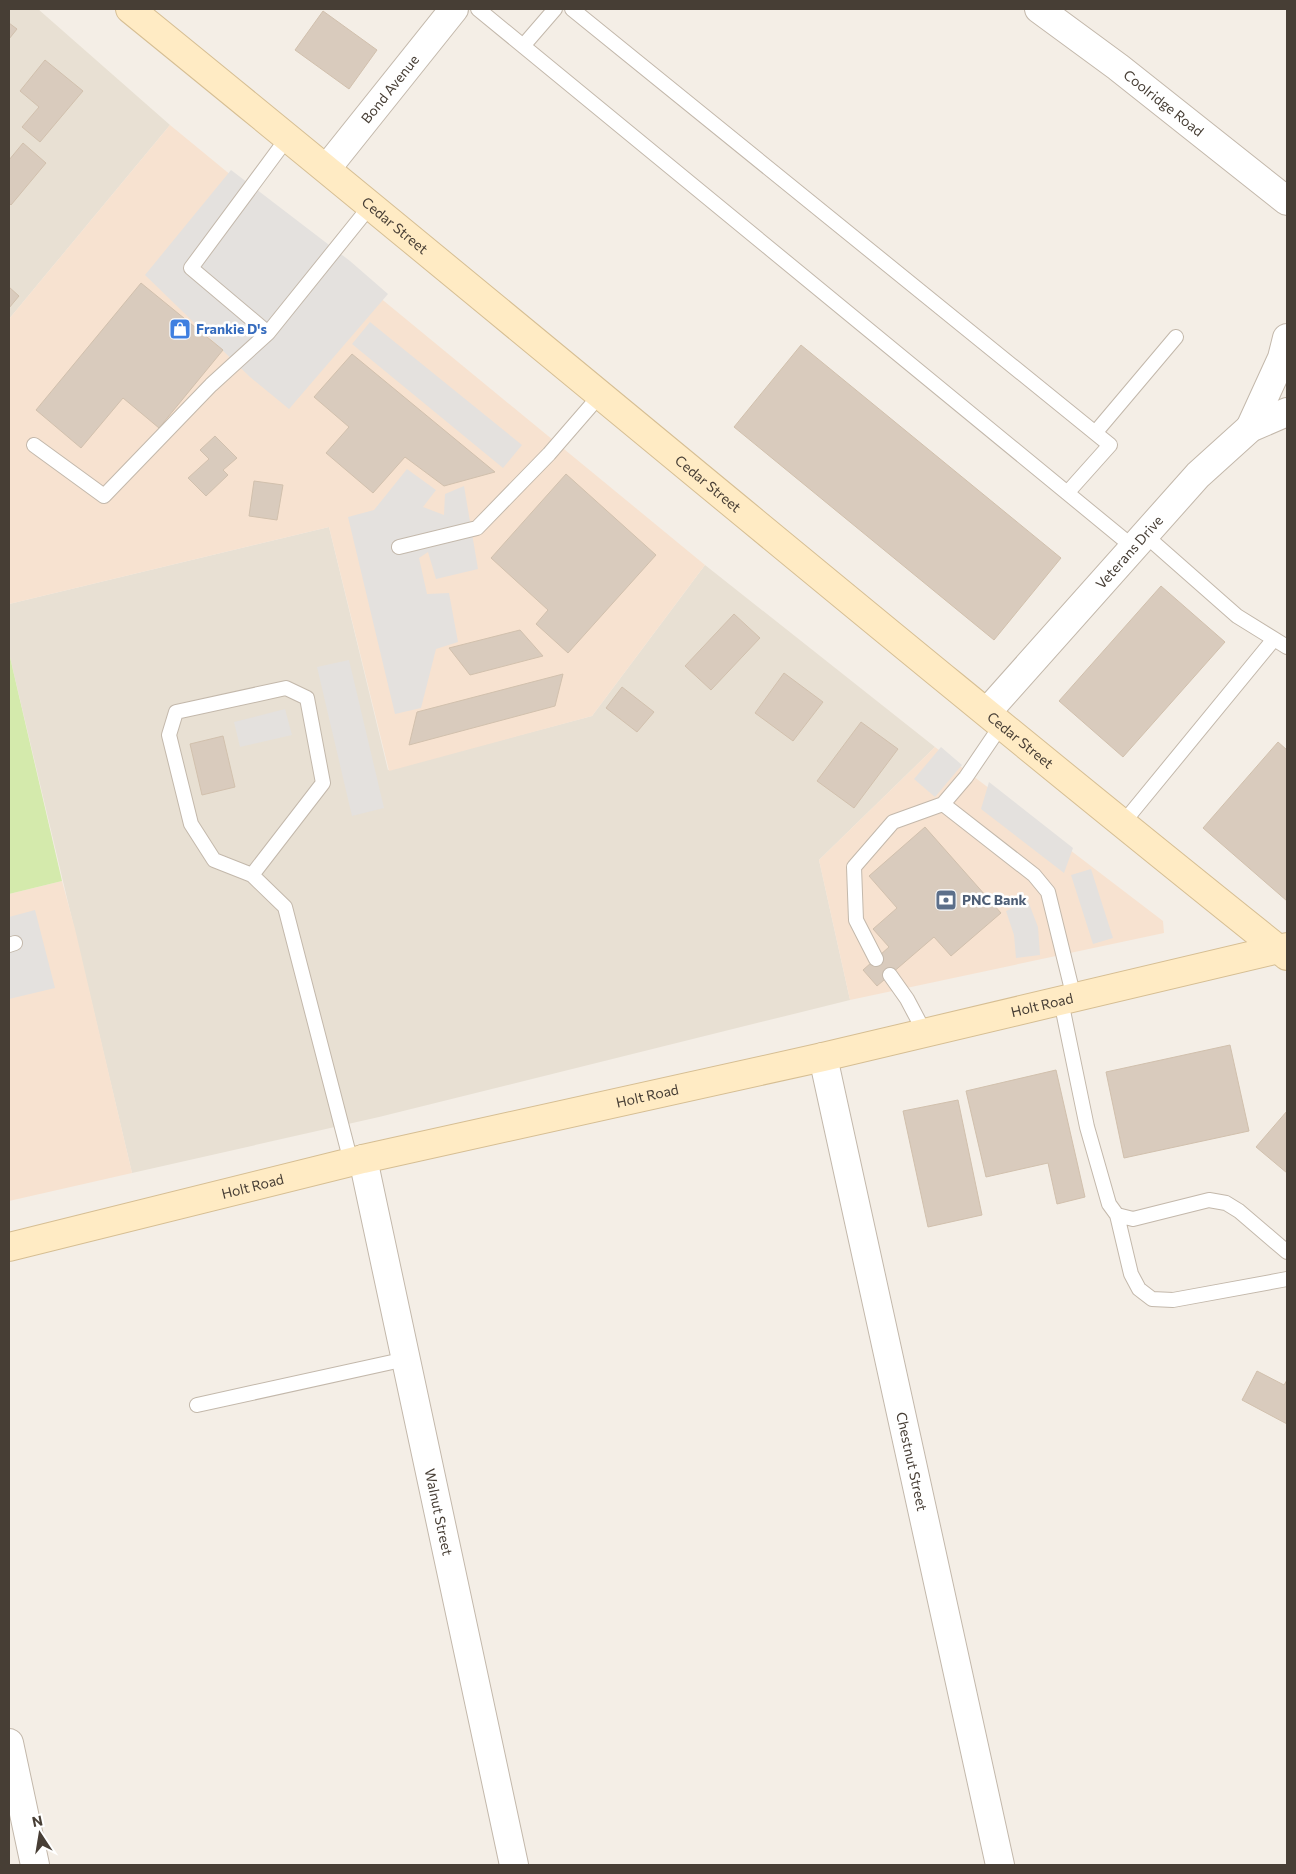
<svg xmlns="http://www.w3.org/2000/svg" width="1296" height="1874" font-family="Commissioner,sans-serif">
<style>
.residential{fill:#e8e0d3}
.commercial{fill:#f7e2d0}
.green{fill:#d4eaac}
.parking{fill:#e4e1de}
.building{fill:#d9cbbd;stroke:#d1c0ad}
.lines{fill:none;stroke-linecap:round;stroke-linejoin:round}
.lane-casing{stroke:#c3b8ab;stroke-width:16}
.street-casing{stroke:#c3b8ab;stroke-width:30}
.secondary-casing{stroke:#d6be93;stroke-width:30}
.lane{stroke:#fff;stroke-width:14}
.street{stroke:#fff;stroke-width:28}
.secondary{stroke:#ffebc4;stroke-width:28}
.labels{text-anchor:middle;stroke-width:5;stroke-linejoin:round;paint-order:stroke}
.street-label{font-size:14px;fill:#473e35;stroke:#fff}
.shop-label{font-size:14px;font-weight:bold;fill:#366cbe;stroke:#fff;text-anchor:start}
.service-label{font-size:14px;font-weight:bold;fill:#4e5e75;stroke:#fff;text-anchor:start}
</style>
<rect width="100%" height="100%" fill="#f4eee6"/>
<path class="residential" d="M 9,9 L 38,9 L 170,125 L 9,319 Z
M 329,527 L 388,770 L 592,716 L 705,565 L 935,747 L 819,860 L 850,1000 L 379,1117 L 132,1173 L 9,653 L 9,604 Z"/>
<path class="commercial" d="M 170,125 L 705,565 L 592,716 L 389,771 L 329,527 L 9,604 L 9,319 Z
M 935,747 L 1163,921 L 1164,933 L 850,1000 L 819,860 Z
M 62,881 L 75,929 L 132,1173 L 9,1201 L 9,894 Z"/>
<path class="green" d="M 9,653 L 62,881 L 9,894 Z"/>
<path class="parking" d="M 231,170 L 350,261 L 388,294 L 289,409 L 250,377 L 145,275 Z
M 370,322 L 522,445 L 503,468 L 352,344 Z
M 407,469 L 436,490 L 423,507 L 444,515 L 445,494 L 464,486 L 478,569 L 436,579 L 428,552 L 419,558 L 427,594 L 449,593 L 458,642 L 436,649 L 421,708 L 395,714 L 348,517 L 374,510 Z
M 349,660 L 384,808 L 352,816 L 317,667 Z
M 285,709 L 292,735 L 240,747 L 234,722 Z
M 941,747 L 962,765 L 935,797 L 914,779 Z
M 989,782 L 1073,848 L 1064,873 L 981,809 Z
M 1091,869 L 1113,938 L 1093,944 L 1071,875 Z
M 1028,901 L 1038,927 L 1040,955 L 1016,958 L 1014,935 L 1006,911 Z
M 35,910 L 55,988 L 9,999 L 9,917 Z"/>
<path class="building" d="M 323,11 L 377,50 L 349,89 L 295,50 Z
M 9,23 L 17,29 L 9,39 Z
M 45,60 L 83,91 L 40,142 L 22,127 L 39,107 L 20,91 Z
M 23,143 L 46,163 L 11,205 L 9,203 L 9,160 Z
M 141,283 L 223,350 L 159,428 L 123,398 L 81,448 L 36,410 Z
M 9,287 L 19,296 L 9,308 Z
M 801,345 L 1061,558 L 994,640 L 734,427 Z
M 352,354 L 495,472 L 444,486 L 405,457 L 373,493 L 326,453 L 349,427 L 314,397 Z
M 215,436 L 237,458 L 223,470 L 228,475 L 206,496 L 188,478 L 209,459 L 200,450 Z
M 566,474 L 656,555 L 568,653 L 536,624 L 548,610 L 491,558 Z
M 254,481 L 283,485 L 277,520 L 249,516 Z
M 1161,586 L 1225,642 L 1123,757 L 1059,701 Z
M 734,614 L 760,638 L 711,690 L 685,666 Z
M 520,630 L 543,656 L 470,675 L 449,648 Z
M 784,673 L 823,702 L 793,741 L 755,713 Z
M 563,674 L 555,706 L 409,745 L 417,712 Z
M 622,687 L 654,712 L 637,732 L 606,708 Z
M 861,722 L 898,749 L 854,808 L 817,781 Z
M 223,736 L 235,787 L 202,795 L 190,744 Z
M 1278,742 L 1287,750 L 1287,901 L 1203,828 Z
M 925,827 L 1001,913 L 951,956 L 934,937 L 877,986 L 863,970 L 889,947 L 873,929 L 897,908 L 869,876 Z
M 1230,1045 L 1249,1131 L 1124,1158 L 1106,1072 Z
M 1056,1070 L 1085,1197 L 1057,1204 L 1048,1163 L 986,1177 L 966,1091 Z
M 958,1100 L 982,1215 L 928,1227 L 903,1111 Z
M 1287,1111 L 1287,1173 L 1256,1147 Z
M 1257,1371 L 1284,1385 L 1287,1380 L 1287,1424 L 1242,1400 Z"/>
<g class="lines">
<g class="lane-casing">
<path id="lane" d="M 478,9 L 1133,547
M 572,9 L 1110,445 L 1068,492
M 523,46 L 555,9
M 288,137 L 191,268 L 268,333 L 371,205
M 1095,433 L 1176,337
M 34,445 L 104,496 L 211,385 L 268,333
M 1145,535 L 1237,616 L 1287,647
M 399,547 L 477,528 L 549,454 L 601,394
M 1002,724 L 966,777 L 943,804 L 1034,875 L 1048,892 L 1074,998
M 1123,823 L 1274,639
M 252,875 L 323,783 L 307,698 L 286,688 L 176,712 L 169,735 L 191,824 L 214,860 L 252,875 L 285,907 L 351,1162
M 9,945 L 15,943
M 876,959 L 856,920 L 854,867 L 893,822 L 943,804
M 890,975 L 907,999 L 925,1033
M 1061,1001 L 1087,1127 L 1109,1204 L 1117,1215 L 1133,1219 L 1209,1200 L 1226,1203 L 1239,1211 L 1287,1252
M 1117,1215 L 1131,1274 L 1139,1289 L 1152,1299 L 1173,1300 L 1287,1279
M 197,1405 L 406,1359"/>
</g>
<g class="street-casing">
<g id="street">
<path id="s1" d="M 1039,9 L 1118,67 L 1287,201"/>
<path id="s2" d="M 327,168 L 454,9"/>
<path d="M 1250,428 L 1282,358 L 1287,338"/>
<path id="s3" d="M 987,712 L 1198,475 L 1250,428 L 1287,412"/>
<path id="s4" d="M 823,1057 L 1000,1865"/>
<path id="s5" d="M 363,1159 L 514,1865"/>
<path d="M 9,1743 L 35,1865"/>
</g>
</g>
<g class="secondary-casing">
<g id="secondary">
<path id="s6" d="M 130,9 C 517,323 898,645 1287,956"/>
<path id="s7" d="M 9,1247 L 363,1159 L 823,1057 L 1287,947"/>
</g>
</g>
<use href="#lane" class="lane"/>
<use href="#street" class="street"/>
<use href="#secondary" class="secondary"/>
</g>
<defs>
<g id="shop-square" transform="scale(1.125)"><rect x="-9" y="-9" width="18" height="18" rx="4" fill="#3f7fe0" stroke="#fff"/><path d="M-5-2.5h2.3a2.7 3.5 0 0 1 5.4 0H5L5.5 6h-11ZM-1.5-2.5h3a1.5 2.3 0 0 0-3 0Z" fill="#fff"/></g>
<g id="bank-square" transform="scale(1.125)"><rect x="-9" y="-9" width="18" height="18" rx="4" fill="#5c6f8a" stroke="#fff"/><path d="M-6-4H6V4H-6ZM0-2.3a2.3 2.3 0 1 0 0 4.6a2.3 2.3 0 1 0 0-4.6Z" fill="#fff"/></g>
</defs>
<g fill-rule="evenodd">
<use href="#shop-square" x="180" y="329"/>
<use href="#bank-square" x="946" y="900"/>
</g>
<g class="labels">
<g class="street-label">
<text dy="5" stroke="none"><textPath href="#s2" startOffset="101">Bond Avenue</textPath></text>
<text dy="5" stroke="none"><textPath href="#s1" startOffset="156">Coolridge Road</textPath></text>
<text dy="5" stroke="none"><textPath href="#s6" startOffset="342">Cedar Street</textPath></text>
<text dy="5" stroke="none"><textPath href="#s6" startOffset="748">Cedar Street</textPath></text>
<text dy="5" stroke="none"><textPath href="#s3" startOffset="214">Veterans Drive</textPath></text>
<text dy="5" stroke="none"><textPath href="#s6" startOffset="1152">Cedar Street</textPath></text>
<text dy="5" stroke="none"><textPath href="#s7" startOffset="1061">Holt Road</textPath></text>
<text dy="5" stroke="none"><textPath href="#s7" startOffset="656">Holt Road</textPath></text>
<text dy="5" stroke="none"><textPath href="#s7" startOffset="251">Holt Road</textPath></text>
<text dy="5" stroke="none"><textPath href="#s4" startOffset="414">Chestnut Street</textPath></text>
<text dy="5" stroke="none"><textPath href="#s5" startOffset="361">Walnut Street</textPath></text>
</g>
<g class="shop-label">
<text x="196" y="334">Frankie D's</text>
</g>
<g class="service-label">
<text x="962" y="905">PNC Bank</text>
</g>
</g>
<rect width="1296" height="1874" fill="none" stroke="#473e35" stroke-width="20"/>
<g transform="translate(40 1834) rotate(348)" stroke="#ffffff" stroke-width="4" paint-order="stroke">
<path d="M0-4L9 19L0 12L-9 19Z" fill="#473e35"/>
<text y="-8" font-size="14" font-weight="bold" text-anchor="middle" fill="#473e35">N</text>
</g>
</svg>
